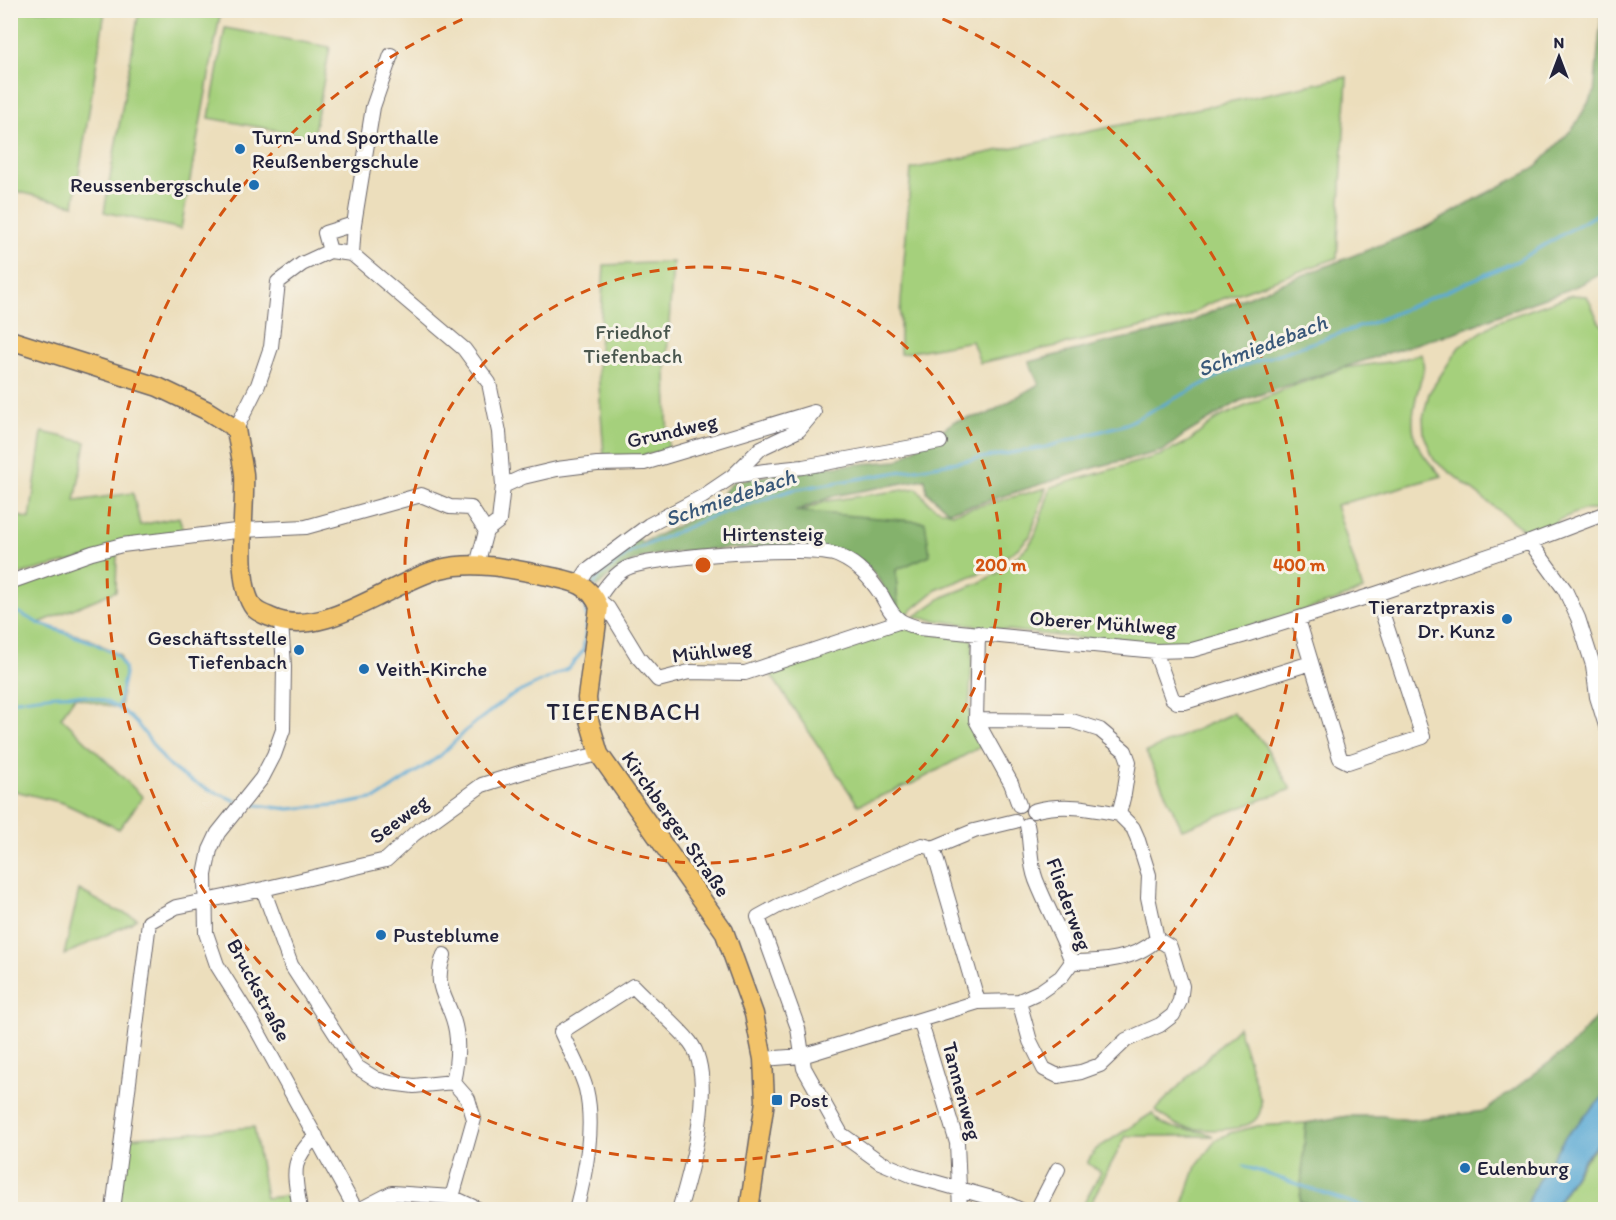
<svg xmlns="http://www.w3.org/2000/svg" width="1616" height="1220" font-family="Itim,sans-serif">
<style>
.green{fill:#a5d07c;stroke:#64795c;stroke-width:1.5}
.forest{fill:#84b26c;stroke:#536a54;stroke-width:1.5}
.water{fill:#5baad5;stroke:#3e6688;stroke-width:1.5}
.lines{fill:none;stroke-linecap:round;stroke-linejoin:round}
.stream{stroke:#5baad5;stroke-width:3}
.minor-casing{stroke:#696468;stroke-width:16}
.major-casing{stroke:#696468;stroke-width:21}
.minor{stroke:#fff;stroke-width:14}
.major{stroke:#f2c36a;stroke-width:18}
.ring{fill:none;stroke:#d45411;stroke-width:3;stroke-dasharray:10 8}
.poi-dot{fill:#1f6fb2;stroke:#f7f3e8;stroke-width:2}
.labels{text-anchor:middle;stroke-width:6;stroke-linejoin:round;paint-order:stroke}
.poi-label{font-size:21px;fill:#22223b;stroke:#f7f3e8;text-anchor:start}
.park-label{font-size:21px;fill:#49564e;stroke:#f7f3e8}
.street-label{font-size:21px;fill:#22223b;stroke:#f7f3e8}
.water-label{font-size:22px;font-style:italic;fill:#395879;stroke:#f7f3e8}
.quarter-label{font-size:24px;letter-spacing:1.5px;fill:#22223b;stroke:#f7f3e8}
.centre{fill:#d45411;stroke:#f7f3e8;stroke-width:3}
.ring-label{font-size:18px;text-anchor:middle;font-weight:bold;fill:#d45411;stroke:#f7f3e8;stroke-width:6;stroke-linejoin:round;paint-order:stroke}
</style>
<rect width="100%" height="100%" fill="#f7f3e8"/>
<filter id="ink" filterUnits="userSpaceOnUse"><feTurbulence type="fractalNoise" baseFrequency=".0167" numOctaves="2"/><feDisplacementMap in="SourceGraphic" scale="12" xChannelSelector="R" yChannelSelector="G"/><feConvolveMatrix kernelMatrix="1 2 1 2 8 2 1 2 1" color-interpolation-filters="sRGB"/></filter>
<filter id="wash" filterUnits="userSpaceOnUse"><feTurbulence type="fractalNoise" baseFrequency=".008" numOctaves="4" result="noise"/><feDisplacementMap in="SourceGraphic" scale="24" xChannelSelector="R" yChannelSelector="G"/><feGaussianBlur stdDeviation="1.35" result="paint"/><feColorMatrix in="noise" values="0 0 0 0 0 0 0 0 0 0 0 0 0 0 0 0 0 1.4 0 .05"/><feComposite in="paint" operator="in"/></filter>
<g filter="url(#wash)">
<rect width="100%" height="100%" fill="#ecdebc"/>
<path class="green" d="M 11,10 L 105,11 L 74,205 L 11,190 Z
M 202,11 L 220,15 L 181,229 L 104,212 L 139,11 Z
M 225,28 L 330,47 L 313,137 L 209,118 Z
M 1347,77 L 1337,258 L 1208,304 L 1184,318 L 980,363 L 972,341 L 900,354 L 900,314 L 911,169 Z
M 673,262 L 666,370 L 668,450 L 636,457 L 604,456 L 598,370 L 604,265 Z
M 1572,295 L 1587,296 L 1599,322 L 1605,328 L 1605,506 L 1595,510 L 1583,510 L 1558,520 L 1555,525 L 1529,534 L 1434,460 L 1424,435 L 1423,418 L 1429,393 L 1459,347 L 1498,321 Z
M 1421,354 C 1426,366 1423,374 1419,386 C 1407,428 1411,446 1442,476 L 1336,505 L 1363,590 L 1332,602 L 1194,643 C 1153,647 1111,642 1070,637 C 1018,632 966,625 914,617 L 943,597 L 979,583 L 1001,571 L 1029,545 L 1035,535 L 1051,487 L 1161,455 L 1188,442 L 1218,418 L 1290,387 L 1344,368 L 1396,361 Z
M 42,432 L 86,442 L 75,501 L 133,493 L 140,525 L 179,517 L 184,533 L 11,576 L 11,514 L 30,519 Z
M 917,488 C 928,504 933,509 953,513 L 1046,488 L 1030,536 L 1017,549 L 987,570 L 936,590 L 907,614 L 898,610 L 896,570 L 798,512 L 827,501 Z
M 117,552 L 116,591 L 39,623 L 89,639 L 120,655 L 125,672 L 120,709 L 75,697 L 61,717 L 143,797 L 119,829 L 63,803 L 11,790 L 11,588 Z
M 901,628 L 971,639 L 973,643 L 969,710 L 971,724 L 982,746 L 916,782 L 858,805 L 771,675 L 776,670 L 777,664 Z
M 1233,713 L 1263,742 L 1291,789 L 1182,829 L 1146,752 Z
M 79,890 L 115,910 L 137,918 L 131,923 L 64,955 Z
M 1238,1027 L 1261,1101 C 1261,1108 1261,1113 1256,1119 C 1243,1133 1196,1131 1179,1126 C 1170,1122 1163,1116 1155,1110 Z
M 1152,1113 C 1167,1136 1193,1125 1213,1136 L 1126,1136 L 1089,1206 L 1096,1209 L 1081,1209 L 1101,1172 L 1087,1163 L 1095,1150 Z
M 1306,1123 L 1300,1201 L 1322,1209 L 1181,1210 L 1196,1166 L 1216,1140 L 1230,1133 L 1258,1126 Z
M 254,1127 L 266,1198 L 293,1195 L 294,1210 L 118,1210 L 127,1138 Z
M 1605,1137 L 1605,1209 L 1554,1209 L 1585,1160 Z"/>
<path class="forest" d="M 1600,11 L 1605,11 L 1605,271 C 1579,288 1549,296 1520,307 C 1489,318 1460,333 1428,340 L 1240,401 L 1184,435 L 1163,451 L 1100,466 L 974,505 L 948,511 L 927,492 L 925,479 L 834,496 L 795,511 L 925,522 L 930,555 L 896,570 L 898,610 C 884,589 875,567 852,555 C 828,542 670,548 642,558 C 624,564 611,575 597,587 L 587,580 L 638,538 L 642,543 L 708,511 L 733,482 L 811,468 L 897,461 L 955,421 L 988,414 L 1039,384 L 1029,362 L 1112,341 L 1181,327 L 1219,308 L 1429,226 L 1483,195 L 1534,169 L 1574,127 L 1594,93 L 1601,19 Z
M 1605,1007 L 1605,1095 L 1565,1137 L 1536,1184 L 1525,1209 L 1322,1210 L 1300,1201 L 1306,1123 L 1348,1116 L 1382,1116 L 1410,1120 L 1485,1111 L 1571,1046 Z"/>
<path class="water" d="M 1605,1095 L 1605,1136 L 1584,1159 L 1553,1209 L 1525,1209 L 1536,1184 L 1565,1137 Z"/>
<g class="lines">
<path class="stream" d="M 593,586 L 599,576 L 631,552 L 713,516 L 792,490 L 1046,447 L 1126,424 L 1228,371 L 1374,322 L 1517,261 L 1606,209
M 10,608 L 38,623 L 92,642 L 117,655 L 124,667 L 125,674 L 118,707
M 10,701 C 57,694 101,685 136,723 C 149,737 157,754 171,767 C 190,783 213,791 236,801
M 249,804 L 289,809 L 345,804 L 377,798 L 440,756 L 471,726 L 509,697 L 569,668 L 583,651 L 587,621 L 584,599
M 1244,1166 L 1373,1210"/>
</g>
</g>
<g filter="url(#ink)">
<g class="lines">
<g class="minor-casing">
<path id="minor" d="M 354,224 L 373,107 L 391,55
M 352,254 L 464,349 L 489,383 L 499,432 L 503,486
M 236,429 L 258,385 L 271,347 L 278,282 L 302,264 L 330,251 L 352,254 L 354,224 L 325,233 L 330,251
M 733,476 L 761,448 L 799,430 L 814,412
M 486,531 L 499,521 L 503,486 L 523,477 L 557,469 L 597,464 L 644,463 L 814,412
M 1530,542 L 1565,590 L 1578,618 L 1593,665 L 1597,697 L 1606,726
M 10,582 L 92,553 L 122,545 L 244,530 L 306,527 L 421,495 L 450,507 L 471,508 L 486,531 L 477,565
M 579,583 L 587,571 L 649,525 L 702,497 L 733,476 L 765,471 L 803,467 L 940,442
M 1298,619 L 1340,758 L 1348,762 L 1423,737 L 1376,594
M 901,621 L 745,673 L 689,672 L 658,680 L 638,657 L 608,608 L 602,603 L 596,602 C 603,590 614,574 627,568 C 655,556 812,544 839,556 C 859,565 871,579 882,596 C 887,605 892,616 901,621 C 906,624 913,626 918,628 L 1155,651 L 1192,650 L 1242,636 L 1376,594 L 1530,542 L 1606,513
M 281,622 L 284,666 L 283,730 L 274,755 L 262,778 L 218,833 L 210,850 L 205,875 L 206,933 L 217,965 L 252,1021 L 356,1210
M 978,633 L 976,720 L 1011,783 L 1019,805
M 1155,651 L 1172,698 L 1177,702 L 1185,702 L 1311,663
M 976,720 L 1072,721 L 1100,730 L 1125,751 L 1129,762 L 1124,794 L 1119,814 L 1133,828 L 1137,837 L 1149,875 L 1148,897 L 1157,939 C 1136,960 1100,962 1072,962
M 1033,811 C 1062,803 1089,808 1119,814
M 1015,821 L 974,831 L 933,848 L 922,845 L 778,906 L 758,917 L 798,1028 L 804,1068 L 841,1134 L 880,1162 L 913,1176 L 999,1200 L 1021,1210
M 933,848 L 978,1002
M 263,889 L 291,965 L 357,1067 L 376,1079 L 390,1083 L 414,1086 L 453,1082 L 468,1099 L 474,1119 L 452,1197
M 444,955 C 431,991 451,999 456,1031 C 459,1049 457,1064 453,1082
M 1019,1001 L 1030,1041 L 1044,1069 L 1058,1076 L 1081,1072 L 1100,1065 L 1126,1040 L 1160,1025 L 1173,1015 L 1180,1001 L 1182,986 L 1170,947 L 1157,939
M 920,1020 L 957,1143 L 960,1210
M 763,1059 L 802,1056 L 978,1002 L 1019,1001 L 1041,991 L 1061,977 L 1072,962 C 1062,934 1047,908 1036,880 C 1029,862 1031,843 1027,825
M 113,1210 L 149,922 L 176,907 L 263,889 L 386,860 L 414,834 L 482,785 L 523,772 L 599,754
M 300,1210 C 295,1174 288,1163 316,1136
M 359,1210 L 392,1193 L 452,1197 L 480,1210
M 576,1210 C 586,1171 595,1127 586,1089 C 581,1070 569,1050 561,1032 L 633,986 C 651,1005 674,1022 690,1042 C 717,1077 691,1171 679,1210
M 1037,1210 L 1058,1169"/>
</g>
<g class="major-casing">
<path id="major" d="M 10,340 L 158,387 L 206,410 L 236,429 C 238,444 242,459 244,474 C 246,507 234,583 254,608 C 257,612 265,615 270,617 C 322,642 390,582 440,569 C 475,560 513,569 548,576 C 570,581 589,582 599,607 L 587,698 L 589,720 L 599,754 L 724,931 L 754,1014 L 763,1059 L 765,1101 L 749,1210"/>
</g>
<use href="#minor" class="minor"/>
<use href="#major" class="major"/>
</g>
</g>
<g class="ring">
<circle cx="703" cy="565" r="298"/>
<path d="M926 12A596 596 0 1 1 480 12"/>
</g>
<g class="poi-dot">
<circle cx="240" cy="149" r="6"/>
<circle cx="254" cy="185" r="6"/>
<circle cx="1507" cy="619" r="6"/>
<circle cx="299" cy="650" r="6"/>
<circle cx="364" cy="669" r="6"/>
<circle cx="381" cy="935" r="6"/>
<rect x="771" y="1094" width="12" height="12" rx="3"/>
<circle cx="1465" cy="1168" r="6"/>
</g>
<g class="labels">
<g class="poi-label">
<text x="252" y="144">Turn- und Sporthalle<tspan x="252" dy="24">Reußenbergschule</tspan></text>
<text x="242" y="192" text-anchor="end">Reussenbergschule</text>
<text x="1495" y="614" text-anchor="end">Tierarztpraxis<tspan x="1495" dy="24">Dr. Kunz</tspan></text>
<text x="287" y="645" text-anchor="end">Geschäftsstelle<tspan x="287" dy="24">Tiefenbach</tspan></text>
<text x="376" y="676">Veith-Kirche</text>
<text x="393" y="942">Pusteblume</text>
<text x="789" y="1107">Post</text>
<text x="1477" y="1175">Eulenburg</text>
</g>
<g class="park-label">
<text x="633" y="339">Friedhof<tspan x="633" dy="24">Tiefenbach</tspan></text>
</g>
<g class="street-label">
<text transform="translate(672 431) rotate(-13)" y="7">Grundweg</text>
<text x="773" y="541">Hirtensteig</text>
<text transform="translate(1103 623) rotate(4)" y="7">Oberer Mühlweg</text>
<text transform="translate(712 651) rotate(-7)" y="7">Mühlweg</text>
<text transform="translate(399 819) rotate(-37)" y="7">Seeweg</text>
<text transform="translate(676 824) rotate(55)" y="7">Kirchberger Straße</text>
<text transform="translate(1069 904) rotate(70)" y="7">Fliederweg</text>
<text transform="translate(259 990) rotate(62)" y="7">Bruckstraße</text>
<text transform="translate(962 1091) rotate(75)" y="7">Tannenweg</text>
</g>
<g class="water-label">
<text transform="translate(1262 345) rotate(-21)" y="8">Schmiedebach</text>
<text transform="translate(730 497) rotate(-19)" y="8">Schmiedebach</text>
</g>
<g class="quarter-label">
<text x="624" y="720">TIEFENBACH</text>
</g>
</g>
<circle cx="703" cy="565" r="9" class="centre"/>
<g class="ring-label">
<text x="1001" y="571">200 m</text>
<text x="1299" y="571">400 m</text>
</g>
<rect width="1616" height="1220" fill="none" stroke="#f7f3e8" stroke-width="36"/>
<g transform="translate(1559 57)" stroke="#f7f3e8" stroke-width="4.5" paint-order="stroke">
<path d="M0-4.5L10 22L0 15L-10 22Z" fill="#22223b"/>
<text y="-9" font-size="16" font-weight="bold" text-anchor="middle" fill="#22223b">N</text>
</g>
</svg>
